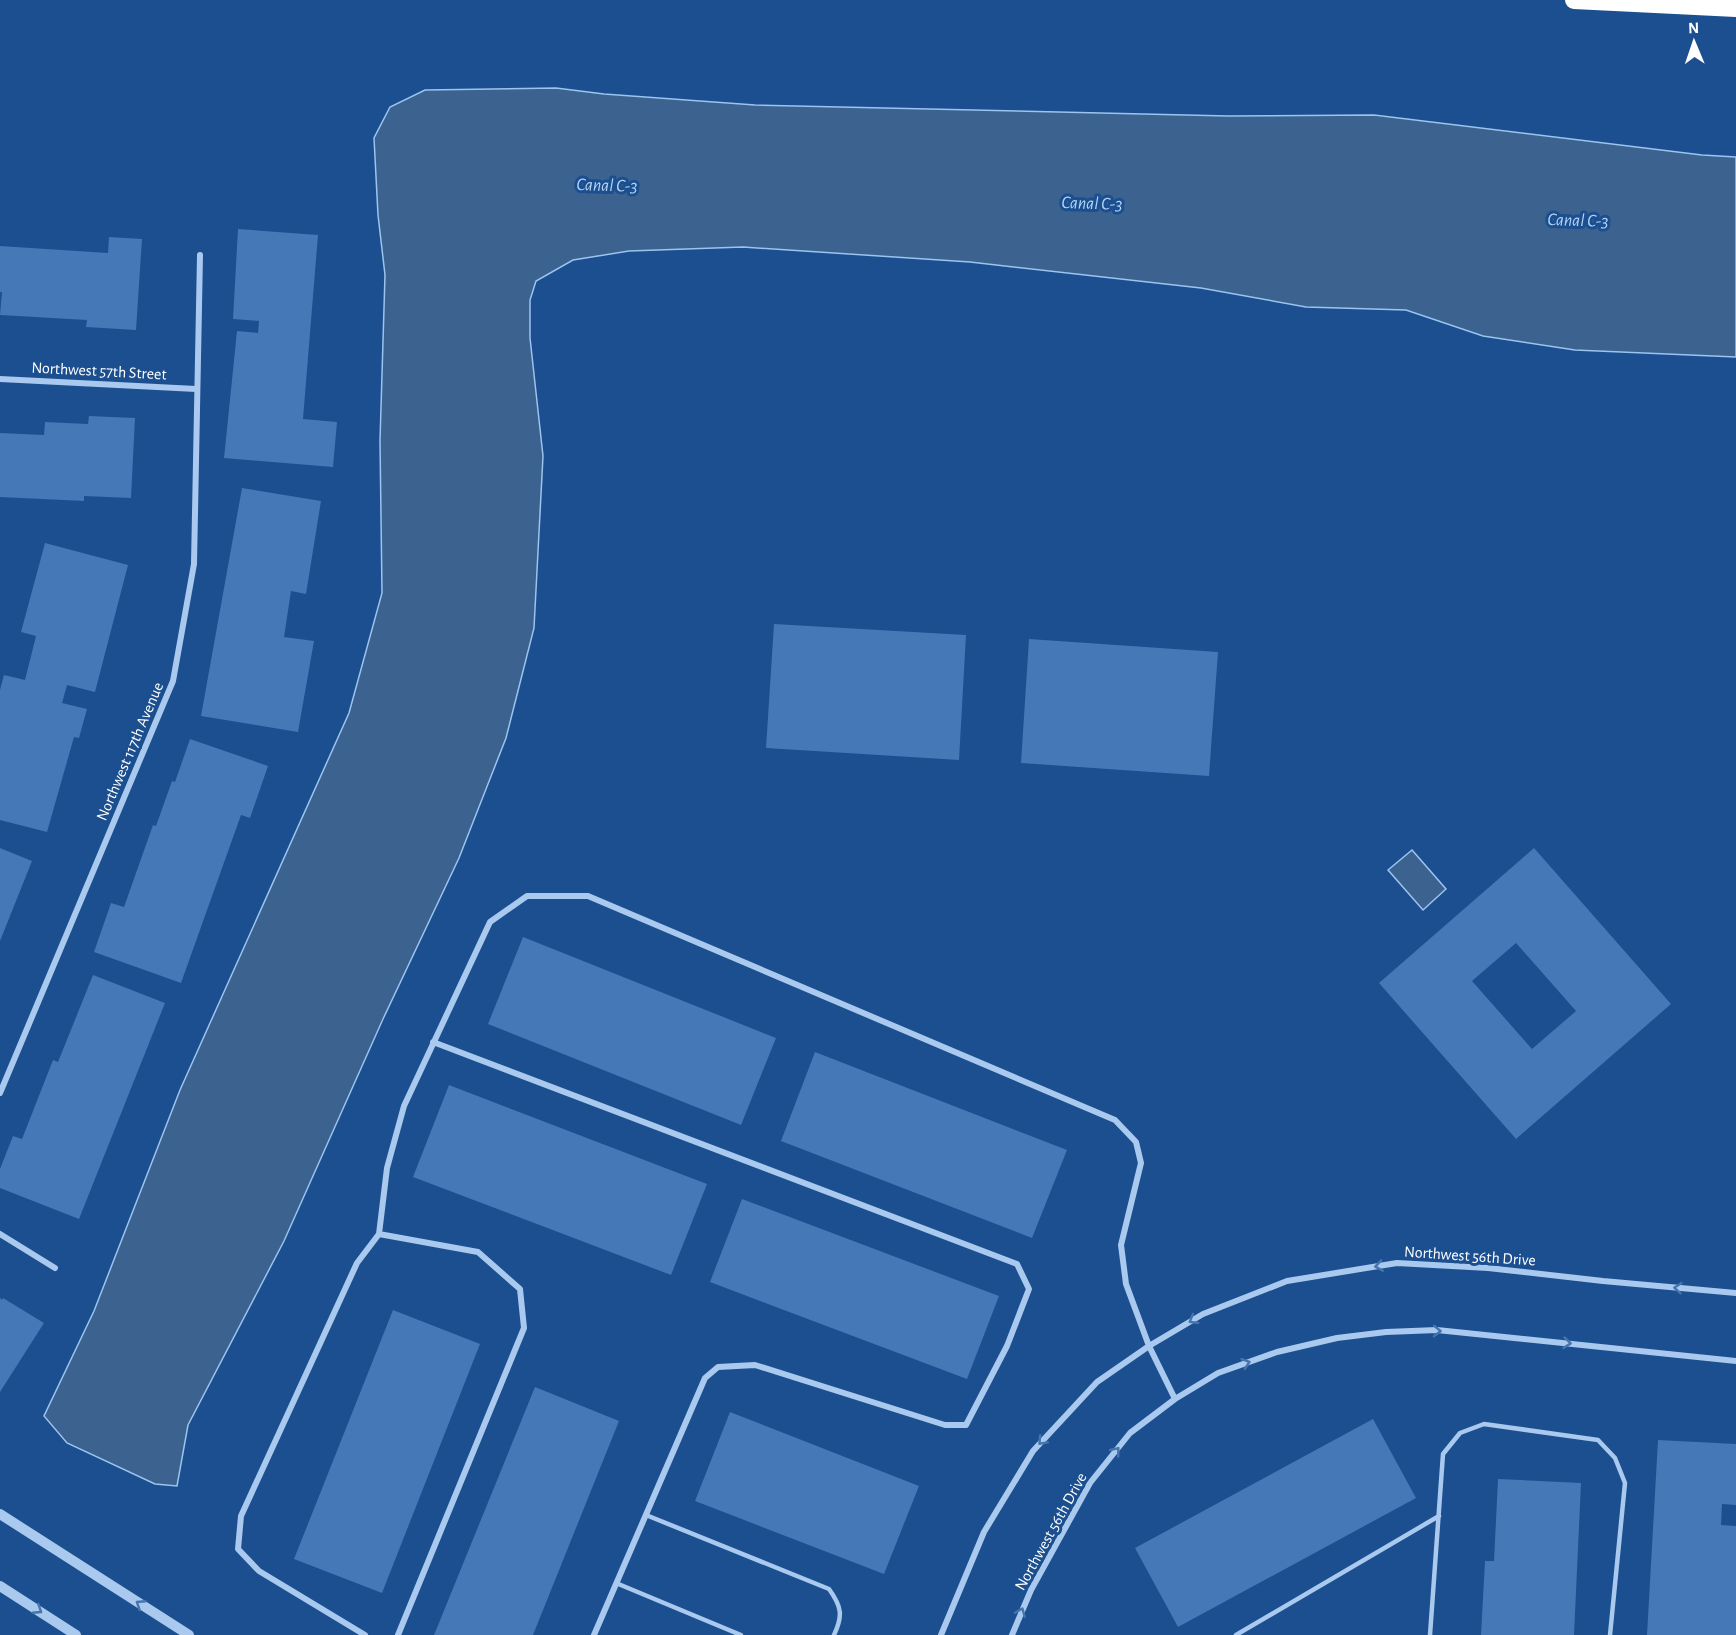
<svg xmlns="http://www.w3.org/2000/svg" width="1736" height="1635" font-family="'Alegreya Sans',sans-serif">
<style>
.water{fill:#3c6290;stroke:#9cc4f0;stroke-width:1.5}
.building{fill:#4478b7;fill-rule:evenodd}
.lines{fill:none;stroke-linecap:round;stroke-linejoin:round}
.service{stroke:#a9c9ee;stroke-width:4.5}
.minor{stroke:#a9c9ee;stroke-width:6}
.tertiary{stroke:#a9c9ee;stroke-width:10}
.motorway{stroke:#fff;stroke-width:18}
.oneway{stroke:#4674ac}
.labels{text-anchor:middle;stroke-width:6;stroke-linejoin:round;paint-order:stroke}
.street-label{font-size:16px;fill:#fff;stroke:#1b4f8f}
.water-label{font-size:18px;font-style:italic;fill:#b5d3f5;stroke:#1b4f8f}
</style>
<rect width="100%" height="100%" fill="#1b4f8f"/>
<path class="water" d="M 556,88 L 604,94 L 755,105 L 1228,116 L 1374,115 L 1702,155 L 1736,157 L 1736,357 L 1575,350 L 1483,336 L 1406,310 L 1306,307 L 1201,288 L 970,262 L 743,247 L 629,251 L 573,260 L 536,281 L 530,300 L 530,338 L 543,456 L 534,628 L 506,738 L 459,858 L 383,1019 L 284,1241 L 188,1425 L 177,1486 L 155,1484 L 67,1443 L 44,1416 L 94,1311 L 180,1090 L 349,713 L 382,593 L 380,441 L 385,275 L 378,215 L 374,138 L 390,107 L 425,90 Z
M 1412,850 L 1446,889 L 1423,910 L 1388,870 Z"/>
<path class="building" d="M 238,229 L 318,235 L 303,419 L 337,422 L 333,467 L 224,458 L 237,331 L 258,333 L 259,321 L 233,319 Z
M 109,237 L 142,239 L 136,330 L 86,327 L 87,320 L 0,315 L 2,292 L 0,292 L 0,246 L 108,253 Z
M 89,416 L 135,418 L 131,498 L 84,496 L 84,501 L 0,497 L 0,433 L 44,435 L 45,422 L 88,424 Z
M 242,488 L 321,501 L 306,594 L 291,591 L 284,637 L 314,641 L 298,732 L 201,716 Z
M 45,543 L 128,565 L 95,692 L 67,685 L 62,703 L 87,709 L 79,738 L 74,737 L 47,832 L 0,820 L 0,690 L 4,675 L 25,680 L 36,636 L 21,632 Z
M 774,624 L 966,635 L 959,760 L 766,748 Z
M 1029,639 L 1218,652 L 1209,776 L 1021,763 Z
M 190,739 L 268,766 L 250,818 L 241,815 L 181,983 L 94,952 L 111,903 L 124,907 L 153,825 L 156,826 L 172,781 L 175,782 Z
M 0,848 L 32,861 L 0,941 Z
M 1534,848 L 1671,1004 L 1516,1139 L 1379,983 ZM 1516,943 L 1576,1011 L 1532,1049 L 1472,981 Z
M 523,937 L 776,1038 L 741,1125 L 488,1024 Z
M 93,975 L 165,1003 L 79,1219 L 0,1188 L 0,1169 L 13,1136 L 22,1139 L 53,1060 L 58,1062 Z
M 815,1052 L 1067,1150 L 1032,1238 L 781,1141 Z
M 449,1085 L 707,1184 L 671,1275 L 413,1177 Z
M 742,1199 L 999,1296 L 967,1379 L 710,1282 Z
M 0,1298 L 2,1300 L 3,1298 L 44,1323 L 0,1392 Z
M 393,1310 L 480,1344 L 382,1593 L 294,1559 Z
M 535,1387 L 619,1421 L 533,1635 L 434,1635 Z
M 730,1412 L 919,1486 L 884,1574 L 695,1501 Z
M 1373,1419 L 1416,1498 L 1178,1627 L 1135,1548 Z
M 1658,1440 L 1736,1444 L 1736,1505 L 1722,1504 L 1721,1525 L 1736,1526 L 1736,1635 L 1647,1635 Z
M 1498,1479 L 1581,1483 L 1574,1635 L 1481,1635 L 1485,1561 L 1494,1561 Z"/>
<g class="lines">
<path class="service" d="M 646,1515 L 829,1589 C 842,1607 843,1616 834,1635
M 616,1583 L 741,1635
M 1236,1635 L 1439,1516
M 1430,1635 L 1443,1454 L 1460,1433 L 1484,1424 L 1598,1440 L 1615,1458 L 1625,1483 L 1610,1635"/>
<path class="minor" d="M 0,379 L 196,389
M 433,1042 L 1017,1264 L 1029,1289 L 1007,1346 L 966,1425 L 945,1425 L 755,1365 L 718,1367 L 705,1378 L 594,1635
M 0,1093 L 173,681 L 194,564 L 200,255
M 0,1234 L 55,1268
M 379,1234 L 478,1252 L 520,1289 L 524,1328 L 398,1635
M 365,1635 L 259,1571 L 238,1549 L 241,1516 L 357,1263 L 379,1234 L 387,1168 L 404,1106 L 490,922 L 527,896 L 588,896 L 1115,1120 L 1136,1142 L 1141,1163 L 1121,1245 L 1126,1284 L 1149,1346 L 1175,1399
M 941,1635 L 984,1532 L 1033,1451 L 1097,1382 L 1149,1346 L 1203,1314 L 1287,1281 L 1397,1263 L 1488,1268 L 1603,1281 L 1736,1293
M 1012,1635 L 1031,1590 L 1090,1483 L 1130,1433 L 1175,1399 L 1218,1373 L 1277,1352 L 1337,1338 L 1386,1332 L 1437,1330 L 1736,1361"/>
<path class="tertiary" d="M 0,1514 L 189,1635
M 0,1586 L 76,1635"/>
<path class="motorway" d="M 1574,0 L 1736,8"/>
</g>
<defs><path id="oneway-chevron" d="M-2-3.5L2.5 0L-2 3.5" fill="none" stroke-width="1.6" stroke-linecap="round" stroke-linejoin="round" transform="scale(1.5)"/></defs>
<g class="oneway">
<use href="#oneway-chevron" transform="translate(1379 1266) rotate(171)"/>
<use href="#oneway-chevron" transform="translate(1678 1288) rotate(-175)"/>
<use href="#oneway-chevron" transform="translate(1193 1320) rotate(149)"/>
<use href="#oneway-chevron" transform="translate(1437 1331) rotate(1)"/>
<use href="#oneway-chevron" transform="translate(1567 1343) rotate(6)"/>
<use href="#oneway-chevron" transform="translate(1246 1363) rotate(-19)"/>
<use href="#oneway-chevron" transform="translate(1042 1441) rotate(133)"/>
<use href="#oneway-chevron" transform="translate(1116 1451) rotate(-51)"/>
<use href="#oneway-chevron" transform="translate(140 1604) rotate(-147)"/>
<use href="#oneway-chevron" transform="translate(38 1610) rotate(33)"/>
<use href="#oneway-chevron" transform="translate(1021 1612) rotate(-67)"/>
</g>
<g class="labels">
<g class="street-label">
<text transform="translate(99 370) rotate(3)" y="6">Northwest 57th Street</text>
<text transform="translate(129 751) rotate(-67)" y="6">Northwest 117th Avenue</text>
<text transform="translate(1470 1255) rotate(4)" y="6">Northwest 56th Drive</text>
<text transform="translate(1050 1531) rotate(-61)" y="6">Northwest 56th Drive</text>
</g>
<g class="water-label">
<text transform="translate(607 185) rotate(2)" y="6">Canal C-3</text>
<text transform="translate(1092 203) rotate(2)" y="6">Canal C-3</text>
<text transform="translate(1578 220) rotate(2)" y="6">Canal C-3</text>
</g>
</g>
<g transform="translate(1694 42) rotate(358)" stroke="#1b4f8f" stroke-width="4.5" paint-order="stroke">
<path d="M0-4.5L10 22L0 15L-10 22Z" fill="#ffffff"/>
<text y="-9" font-size="16" font-weight="bold" text-anchor="middle" fill="#ffffff">N</text>
</g>
</svg>
